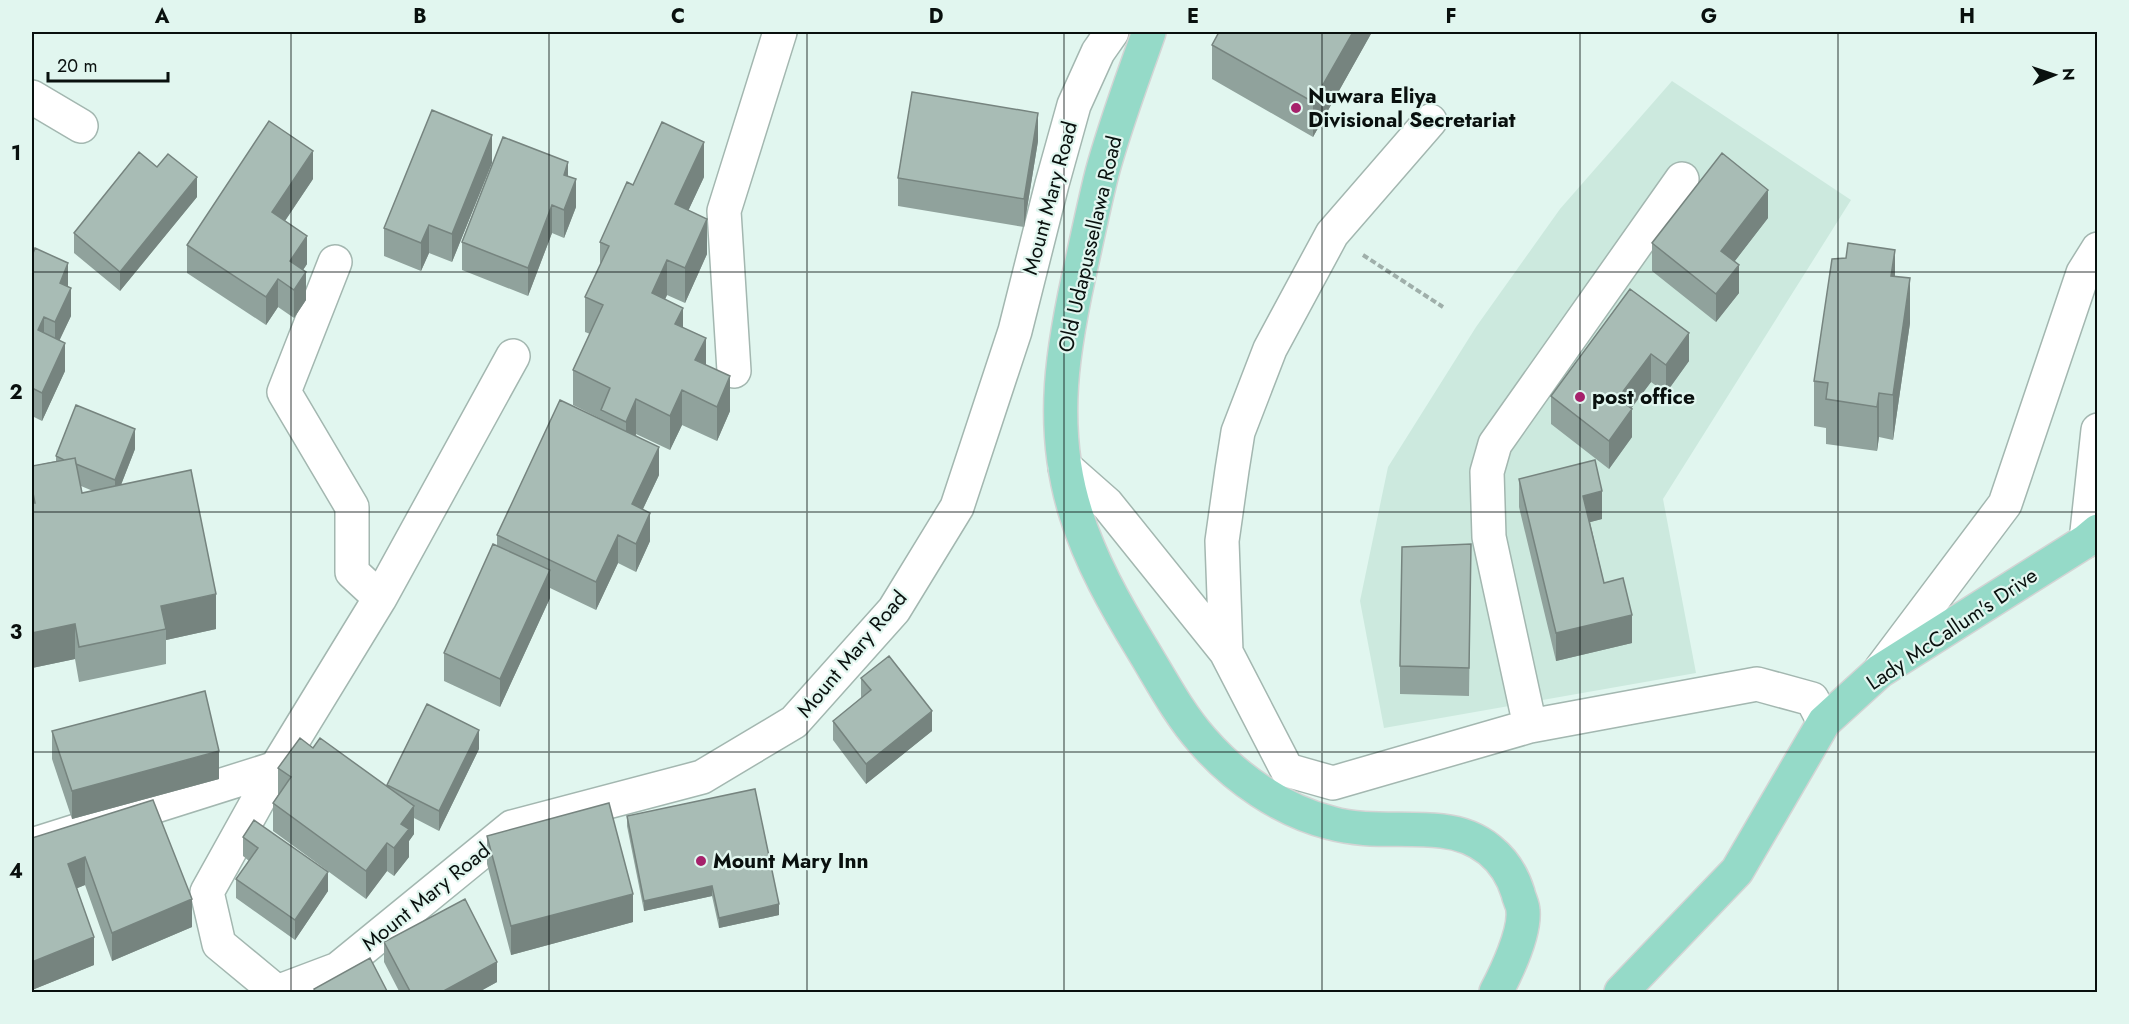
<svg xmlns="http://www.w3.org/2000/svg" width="2129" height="1024" font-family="Jost,sans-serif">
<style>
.built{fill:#cce9de}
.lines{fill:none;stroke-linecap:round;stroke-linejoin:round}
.minor-casing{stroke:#a3b7b0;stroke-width:36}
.major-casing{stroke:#d3d4d4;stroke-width:36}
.path{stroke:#9fafaa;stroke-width:4;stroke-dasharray:6 3;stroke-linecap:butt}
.minor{stroke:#fff;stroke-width:33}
.major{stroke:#95dac8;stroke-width:33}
.wall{fill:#90a29c;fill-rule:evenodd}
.shaded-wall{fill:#76847f}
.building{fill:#a8bcb5;stroke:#76847f;stroke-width:1.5}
.grid{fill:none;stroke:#09100e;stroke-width:1.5;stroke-opacity:0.55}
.poi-dot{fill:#a6216b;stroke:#e1f6ef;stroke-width:2}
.labels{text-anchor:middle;stroke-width:4.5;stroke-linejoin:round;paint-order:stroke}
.poi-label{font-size:21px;font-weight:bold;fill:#09100e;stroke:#e1f6ef;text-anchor:start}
.street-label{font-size:21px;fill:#09100e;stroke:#e1f6ef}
.neatline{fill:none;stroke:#09100e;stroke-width:2}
.grid-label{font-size:20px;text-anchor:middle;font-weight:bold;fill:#09100e}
</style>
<rect width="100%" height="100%" fill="#e1f6ef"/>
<path class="built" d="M 1672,81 L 1851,200 L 1663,499 L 1696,673 L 1384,728 L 1360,601 L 1388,467 L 1476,327 L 1560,209 Z"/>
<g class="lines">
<g class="minor-casing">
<path id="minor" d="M 32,97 L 81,126
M 335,262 L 284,392 L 352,507 L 352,572 L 380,598 L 513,356
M 734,371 L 724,211 L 780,32
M 1065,467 L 1107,504 L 1226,652 L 1287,770 L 1333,783 L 1530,726 L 1757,684 L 1812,699 L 1824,722
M 2086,541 L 2098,430
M 380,598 L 276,768 L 207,892 L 219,944 L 277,992 L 338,969 L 512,827 L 702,777 L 794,722 L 894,610 L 957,507 L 1015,331 L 1052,184 L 1074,105 L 1098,52 L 1112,32
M 1226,652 L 1222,541 L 1232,470 L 1238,432 L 1270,349 L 1332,234 L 1430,121
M 1881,669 L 2005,504 L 2083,273 L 2098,249
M 1530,726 L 1489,537 L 1487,472 L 1495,444 L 1682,179
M 32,845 L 276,768"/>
</g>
<g class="major-casing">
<path id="major" d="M 1149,32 C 1133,78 1115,125 1102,173 C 1095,201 1089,229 1083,257 C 1063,344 1048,426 1076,514 C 1090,560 1116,606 1141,647 C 1160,678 1178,713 1202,740 C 1235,778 1282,811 1331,823 C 1366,833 1405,827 1442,831 C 1479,835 1507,857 1518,893 C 1519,899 1523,905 1523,911 C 1525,933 1506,973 1496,992
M 1621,992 L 1737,871 L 1824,722 L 1880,671 L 2086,541 L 2098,531"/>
</g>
<path class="path" d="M 1363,255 L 1443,307"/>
<use href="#minor" class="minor"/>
<use href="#major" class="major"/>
</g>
<path class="wall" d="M 1219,32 L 1372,32 L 1313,137 L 1212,79 L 1212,45 Z
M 1038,141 L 1024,227 L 898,206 L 898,178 Z
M 492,163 L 452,262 L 429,253 L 421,271 L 384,256 L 384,228 Z
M 568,176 L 576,207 L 564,238 L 552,233 L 528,296 L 462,270 L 462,242 Z
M 704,177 L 688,211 L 707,254 L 685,303 L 667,295 L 665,299 L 706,365 L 730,411 L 717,441 L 682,425 L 670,450 L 636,434 L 636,435 L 659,475 L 643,509 L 650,541 L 636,572 L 618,563 L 596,610 L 550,588 L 550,598 L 500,707 L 444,681 L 444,653 L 497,546 L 497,535 L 601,419 L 573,405 L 573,370 L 590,334 L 585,332 L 585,297 L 600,265 L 600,242 L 633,185 Z
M 313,179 L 285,221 L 307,264 L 303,270 L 306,300 L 294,318 L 278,307 L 266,325 L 187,273 L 187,245 Z
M 197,197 L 120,291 L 74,253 L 74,233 Z
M 1768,218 L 1734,262 L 1739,293 L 1716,322 L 1652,271 L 1652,243 Z
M 32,256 L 68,287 L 71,316 L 59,340 L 65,371 L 42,421 L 32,416 Z
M 1895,276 L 1910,323 L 1893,440 L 1879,437 L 1877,451 L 1826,444 L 1826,428 L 1814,426 L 1814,381 Z
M 1630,289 L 1689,361 L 1666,393 L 1651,382 L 1631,408 L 1632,437 L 1609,469 L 1551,424 L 1551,396 Z
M 135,449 L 121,485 L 216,629 L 166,640 L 166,664 L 79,682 L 75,659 L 32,668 L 32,466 L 56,461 L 56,456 ZM 81,486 L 93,491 L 82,493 Z
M 1519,479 L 1602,519 L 1590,522 L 1604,583 L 1632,643 L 1556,661 L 1519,507 Z
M 1471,544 L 1469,696 L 1400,694 L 1400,666 Z
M 861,678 L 932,731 L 866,784 L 833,740 L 833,721 L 861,698 Z
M 52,731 L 219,779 L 72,819 L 52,759 Z
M 313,748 L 387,786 L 387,785 L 479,749 L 439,831 L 414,818 L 414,834 L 409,841 L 409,857 L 394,876 L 387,871 L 366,899 L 273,831 L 273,803 L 278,795 L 278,768 Z
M 153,800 L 192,927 L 112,961 L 85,885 L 77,888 L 94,965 L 32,990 L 32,838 Z
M 627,816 L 779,915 L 719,928 L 712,896 L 644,911 L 627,826 Z
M 487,836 L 633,922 L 511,955 L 487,864 Z
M 243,837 L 328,891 L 295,940 L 236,898 L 236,879 L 249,861 L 243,856 Z
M 384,942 L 497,982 L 477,993 L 400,993 L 384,962 Z"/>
<path class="shaded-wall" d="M 1353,32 L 1372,32 L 1313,137 L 1313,102 Z
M 1038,113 L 1038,141 L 1024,227 L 1024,199 Z
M 492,135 L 492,163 L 452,262 L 452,234 Z
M 704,142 L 704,177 L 675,239 L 675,204 Z
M 313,151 L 313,179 L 272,240 L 272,212 Z
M 568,162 L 568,190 L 564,175 Z
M 197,177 L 197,197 L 120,291 L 120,272 Z
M 576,179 L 576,207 L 564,238 L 564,210 Z
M 1768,190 L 1768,218 L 1721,279 L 1721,251 Z
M 552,205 L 552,233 L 528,296 L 528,268 Z
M 707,219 L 707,254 L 685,303 L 685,268 Z
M 429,225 L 429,253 L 421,271 L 421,243 Z
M 307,236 L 307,264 L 291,288 L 290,261 Z
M 1895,250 L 1895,295 L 1891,276 Z
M 667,260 L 667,295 L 652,328 L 652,293 Z
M 68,263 L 68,291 L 60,283 Z
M 1739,265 L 1739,293 L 1716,322 L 1716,294 Z
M 306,272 L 306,300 L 294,318 L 294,290 Z
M 1910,278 L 1910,323 L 1893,440 L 1893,395 Z
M 278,279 L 278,307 L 266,325 L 266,297 Z
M 71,288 L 71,316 L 55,350 L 55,322 Z
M 683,308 L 683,343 L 675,324 Z
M 44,317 L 44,345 L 38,330 Z
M 1689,333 L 1689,361 L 1666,393 L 1666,365 Z
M 706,338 L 706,373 L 695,360 Z
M 65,343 L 65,371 L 42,421 L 42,393 Z
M 1651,354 L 1651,382 L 1618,426 L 1618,398 Z
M 730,376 L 730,411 L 717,441 L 717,407 Z
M 682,390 L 682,425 L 670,450 L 670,416 Z
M 1879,393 L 1879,437 L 1877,451 L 1877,407 Z
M 636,399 L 636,434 L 626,457 L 626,422 Z
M 1632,409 L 1632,437 L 1609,469 L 1609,441 Z
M 135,429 L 135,449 L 115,500 L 115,480 Z
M 659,447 L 659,475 L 632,532 L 632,504 Z
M 1602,491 L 1602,519 L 1583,524 L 1583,496 Z
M 650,513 L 650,541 L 636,572 L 636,544 Z
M 618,535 L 618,563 L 596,610 L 596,582 Z
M 550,570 L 550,598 L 500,707 L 500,679 Z
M 216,594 L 216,629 L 166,640 L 166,629 L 161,606 Z
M 1632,615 L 1632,643 L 1556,661 L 1556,633 Z
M 75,624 L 75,659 L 32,668 L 32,633 Z
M 932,711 L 932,731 L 866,784 L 866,764 Z
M 479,730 L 479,749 L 439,831 L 439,811 Z
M 219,751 L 219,779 L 72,819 L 72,791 Z
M 414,806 L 414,834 L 409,841 L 409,857 L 394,876 L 394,848 L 401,824 Z
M 387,843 L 387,871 L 366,899 L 366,871 Z
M 85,857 L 85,885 L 68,892 L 68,864 Z
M 328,872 L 328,891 L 295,940 L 295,920 Z
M 712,886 L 712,896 L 644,911 L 644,901 Z
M 633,894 L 633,922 L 511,955 L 511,926 Z
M 192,899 L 192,927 L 112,961 L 112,933 Z
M 779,904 L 779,915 L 719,928 L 719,918 Z
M 94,937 L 94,965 L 32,990 L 32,962 Z
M 497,962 L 497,982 L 477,993 L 440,993 Z"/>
<path class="building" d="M 1219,32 L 1353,32 L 1313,102 L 1212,45 Z
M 912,92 L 1038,113 L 1024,199 L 898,178 Z
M 432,110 L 492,135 L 452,234 L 429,225 L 421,243 L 384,228 Z
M 269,121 L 313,151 L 272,212 L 307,236 L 290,261 L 306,272 L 294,290 L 278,279 L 266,297 L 187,245 Z
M 662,122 L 704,142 L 675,204 L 707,219 L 685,268 L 667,260 L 652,293 L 683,308 L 675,324 L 706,338 L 695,360 L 730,376 L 717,407 L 682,390 L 670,416 L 636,399 L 626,422 L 601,410 L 610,388 L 573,370 L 603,305 L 585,297 L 609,246 L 600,242 L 627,182 L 633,185 Z
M 503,137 L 568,162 L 564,175 L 576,179 L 564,210 L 552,205 L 528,268 L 462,242 Z
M 139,152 L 157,167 L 168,154 L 197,177 L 120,272 L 74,233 Z
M 1722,153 L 1768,190 L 1721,251 L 1739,265 L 1716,294 L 1652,243 Z
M 1848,243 L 1895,250 L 1891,276 L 1910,278 L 1893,395 L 1879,393 L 1877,407 L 1826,399 L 1828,383 L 1814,381 L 1832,259 L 1846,258 Z
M 35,248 L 68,263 L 60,283 L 71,288 L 55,322 L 44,317 L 38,330 L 65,343 L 42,393 L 32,388 L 32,256 Z
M 1630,289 L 1689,333 L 1666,365 L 1651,354 L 1618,398 L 1632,409 L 1609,441 L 1551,396 Z
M 560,400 L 659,447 L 632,504 L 650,513 L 636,544 L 618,535 L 596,582 L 497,535 Z
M 76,405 L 135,429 L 115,480 L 76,464 L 75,458 L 64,460 L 56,456 Z
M 75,458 L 82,493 L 191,470 L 216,594 L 161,606 L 166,629 L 79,647 L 75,624 L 32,633 L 32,503 L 35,503 L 32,488 L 32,466 Z
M 1595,460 L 1602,491 L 1583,496 L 1604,583 L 1623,578 L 1632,615 L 1556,633 L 1519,479 Z
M 493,544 L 550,570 L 500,679 L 444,653 Z
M 1471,544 L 1469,668 L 1400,666 L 1402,547 Z
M 889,656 L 932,711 L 866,764 L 833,721 L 871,690 L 861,678 Z
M 205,691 L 219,751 L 72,791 L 52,731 Z
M 427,704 L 479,730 L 439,811 L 387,785 Z
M 300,738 L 313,748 L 320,738 L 414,806 L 401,824 L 409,829 L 394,848 L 387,843 L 366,871 L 273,803 L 291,777 L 278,768 Z
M 755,789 L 779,904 L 719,918 L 712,886 L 644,901 L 627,816 Z
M 153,800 L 192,899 L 112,933 L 85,857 L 68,864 L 94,937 L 32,962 L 32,838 Z
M 609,803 L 633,894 L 511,926 L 487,836 Z
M 254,820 L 328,872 L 295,920 L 236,879 L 258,848 L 243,837 Z
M 465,899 L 497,962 L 440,993 L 411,993 L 384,942 Z
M 370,958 L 388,993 L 316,993 L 314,989 Z"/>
<path class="grid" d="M 291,32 L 291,992M 549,32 L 549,992M 807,32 L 807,992M 1064,32 L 1064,992M 1322,32 L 1322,992M 1580,32 L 1580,992M 1838,32 L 1838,992M 32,272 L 2098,272M 32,512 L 2098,512M 32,752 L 2098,752"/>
<g class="poi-dot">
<circle cx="1296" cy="108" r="6"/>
<circle cx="1580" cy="397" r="6"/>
<circle cx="701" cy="861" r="6"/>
</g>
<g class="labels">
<g class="poi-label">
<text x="1308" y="103">Nuwara Eliya<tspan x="1308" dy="24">Divisional Secretariat</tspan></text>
<text x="1592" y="404">post office</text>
<text x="713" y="868">Mount Mary Inn</text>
</g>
<g class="street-label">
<text transform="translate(1050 198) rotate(-75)" y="7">Mount Mary Road</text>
<text transform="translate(1090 244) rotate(-77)" y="7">Old Udapussellawa Road</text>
<text transform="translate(1952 629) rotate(-34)" y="7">Lady McCallum's Drive</text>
<text transform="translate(852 654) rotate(-50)" y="7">Mount Mary Road</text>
<text transform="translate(426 897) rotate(-39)" y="7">Mount Mary Road</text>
</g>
</g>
<rect width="2129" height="1024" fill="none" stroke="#e1f6ef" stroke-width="66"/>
<g transform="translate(2054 75) rotate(88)" stroke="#e1f6ef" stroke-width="4.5" paint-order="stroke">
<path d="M0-4.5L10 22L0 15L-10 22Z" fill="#09100e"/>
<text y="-9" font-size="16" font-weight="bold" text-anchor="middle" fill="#09100e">N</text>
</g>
<path d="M48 72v9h120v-9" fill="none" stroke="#09100e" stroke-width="3"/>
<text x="57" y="72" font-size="18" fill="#09100e" stroke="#e1f6ef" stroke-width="4.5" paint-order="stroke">20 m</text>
<rect x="33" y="33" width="2063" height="958" class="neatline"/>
<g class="grid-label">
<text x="162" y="23">A</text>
<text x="420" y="23">B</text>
<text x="678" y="23">C</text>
<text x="936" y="23">D</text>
<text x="1193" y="23">E</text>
<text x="1451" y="23">F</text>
<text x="1709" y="23">G</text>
<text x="1967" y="23">H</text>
<text x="16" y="160">1</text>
<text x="16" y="399">2</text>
<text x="16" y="639">3</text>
<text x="16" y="878">4</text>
</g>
</svg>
